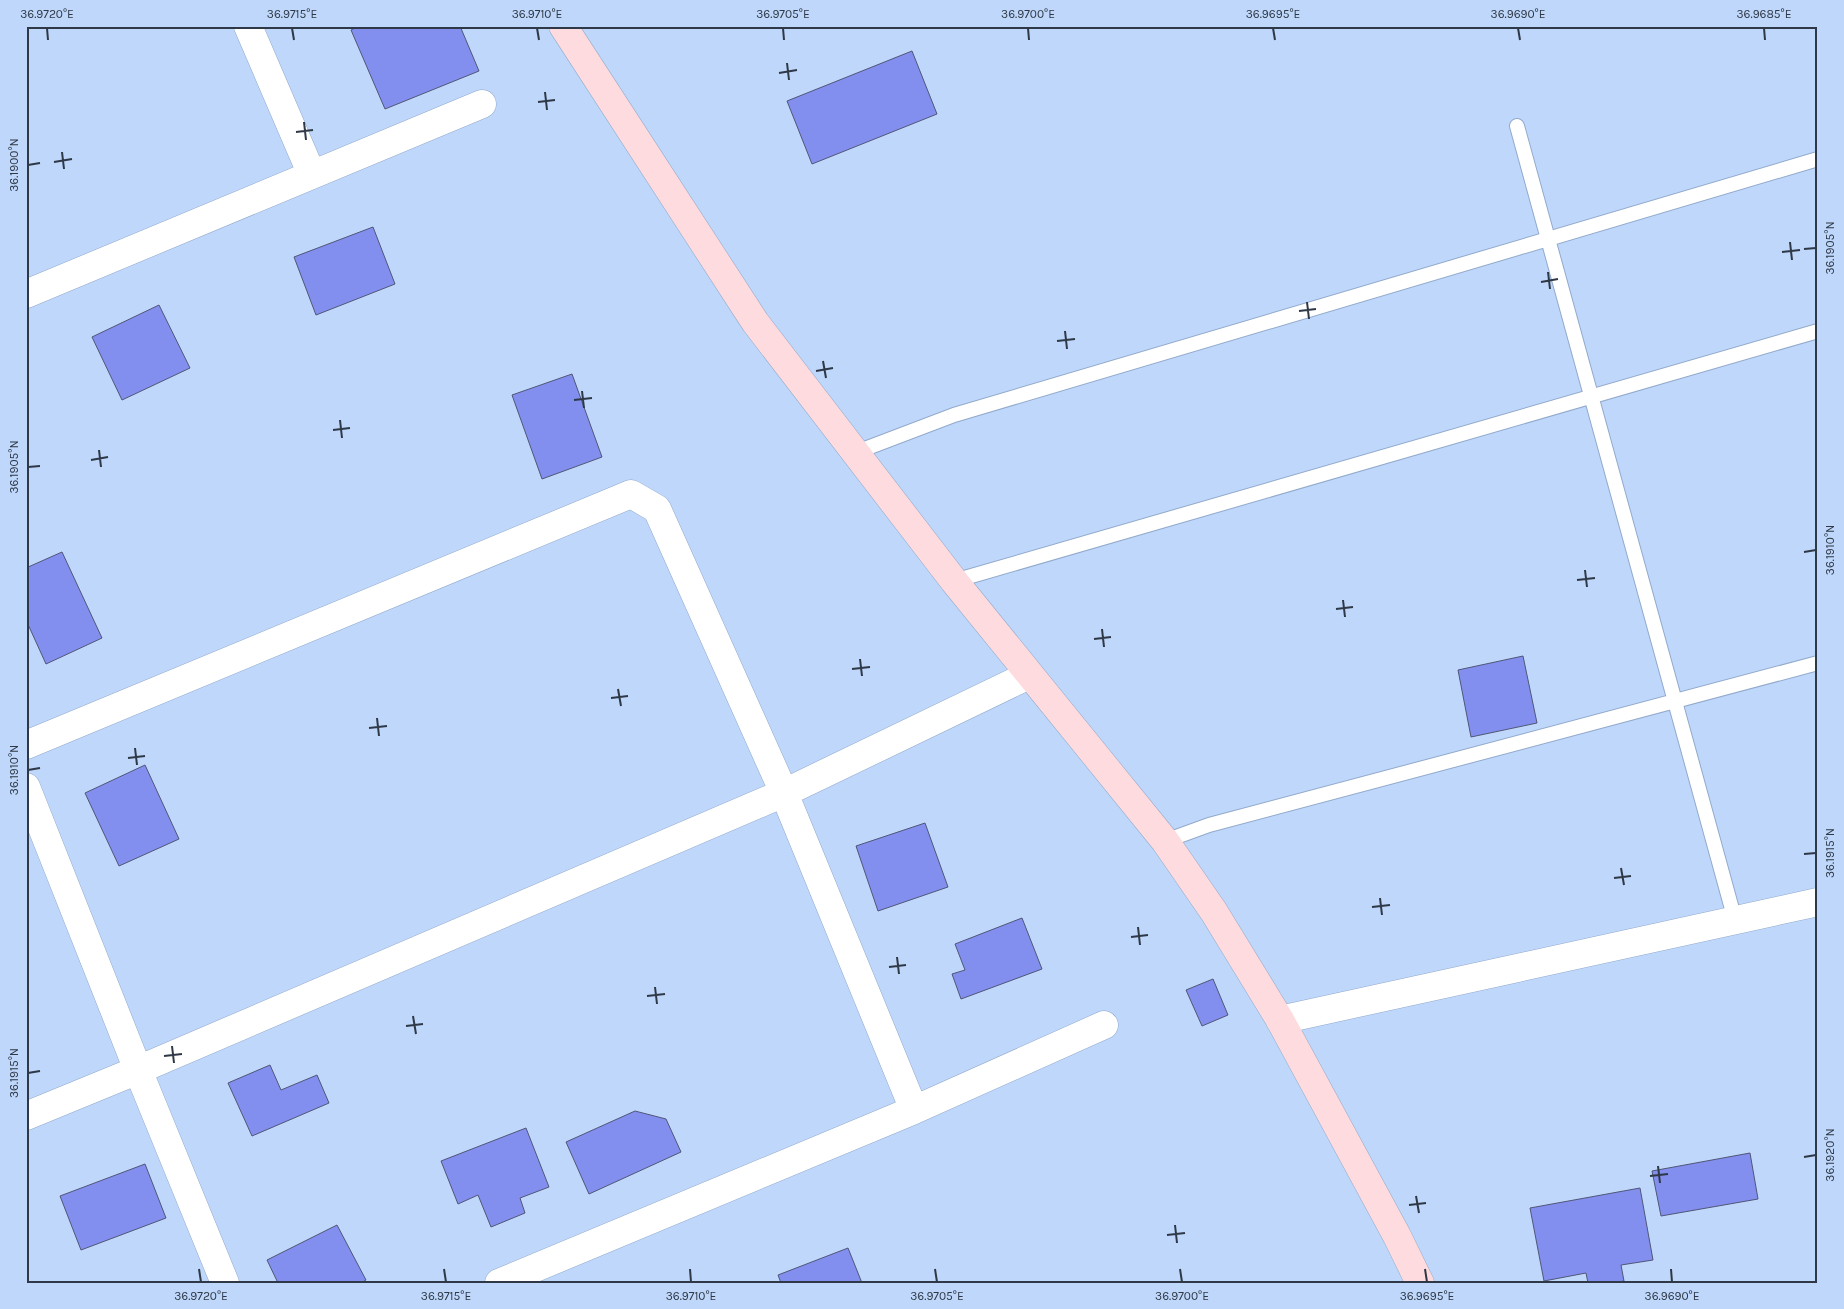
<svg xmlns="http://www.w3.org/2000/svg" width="1844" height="1309" font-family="Karla,sans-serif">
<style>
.building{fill:#828fee;stroke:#505678}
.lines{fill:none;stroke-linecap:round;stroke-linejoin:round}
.lane-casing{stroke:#92aacb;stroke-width:16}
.street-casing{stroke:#92aacb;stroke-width:29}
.secondary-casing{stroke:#92aacb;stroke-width:29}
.lane{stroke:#fff;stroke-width:14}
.street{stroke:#fff;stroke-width:28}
.secondary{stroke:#fedbde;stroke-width:28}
.ticks{fill:none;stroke:#2e3846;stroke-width:2}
.neatline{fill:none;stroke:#2e3846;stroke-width:2}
.ticks-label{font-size:12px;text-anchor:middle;fill:#2e3846}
</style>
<rect width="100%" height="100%" fill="#bed7fa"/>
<path class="building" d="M 359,26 L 460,26 L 479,71 L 385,109 L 351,30 Z
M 912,51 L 937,114 L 812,164 L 787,101 Z
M 373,227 L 395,284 L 316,315 L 294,257 Z
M 159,305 L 190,368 L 122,400 L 92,337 Z
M 572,374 L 602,457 L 542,479 L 512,395 Z
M 62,552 L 102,638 L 46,664 L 26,620 L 26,568 Z
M 1523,656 L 1537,723 L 1471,737 L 1458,670 Z
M 145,765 L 179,839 L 119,866 L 85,793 Z
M 925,823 L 948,887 L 878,911 L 856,846 Z
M 1022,918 L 1042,969 L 961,999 L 952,974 L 965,970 L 955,944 Z
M 1213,979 L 1228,1015 L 1202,1026 L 1186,990 Z
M 270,1065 L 281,1090 L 317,1075 L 329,1103 L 252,1136 L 228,1083 Z
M 635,1111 L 666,1119 L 681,1152 L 589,1194 L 566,1142 Z
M 526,1128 L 549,1187 L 520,1198 L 525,1213 L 491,1227 L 478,1195 L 458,1204 L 441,1161 Z
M 1750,1153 L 1758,1199 L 1661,1216 L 1652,1171 Z
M 145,1164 L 166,1218 L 81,1250 L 60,1196 Z
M 1640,1188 L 1653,1260 L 1621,1265 L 1624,1281 L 1612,1283 L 1588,1283 L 1586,1273 L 1544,1281 L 1530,1208 Z
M 337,1225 L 366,1280 L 361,1283 L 278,1283 L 267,1260 Z
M 848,1248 L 862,1283 L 781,1283 L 778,1275 Z"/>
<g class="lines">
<g class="lane-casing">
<path id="lane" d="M 1517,126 L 1735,920
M 854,453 L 954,415 L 1818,159
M 954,581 L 1818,331
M 1165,841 L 1209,825 L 1818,663"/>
</g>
<g class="street-casing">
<path id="street" d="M 248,26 L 312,175
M 26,294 L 482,104
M 26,745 L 631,494 L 657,509 L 784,793 L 914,1110
M 26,787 L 138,1070 L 225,1283
M 1280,1020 L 1818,902
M 26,1116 L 138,1070 L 784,793 L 1029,675
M 499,1283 L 914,1110 L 1104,1025"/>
</g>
<g class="secondary-casing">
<path id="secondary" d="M 563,26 L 755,322 L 954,581 L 1165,841 L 1214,912 L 1280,1020 L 1397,1236 L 1420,1283"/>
</g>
<use href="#lane" class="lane"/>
<use href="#street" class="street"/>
<use href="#secondary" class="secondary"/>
</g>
<path class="ticks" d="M 47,28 L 48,40M 292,28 L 294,40M 537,28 L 539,40M 783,28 L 784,40M 1028,28 L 1029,40M 1273,28 L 1275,40M 1518,28 L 1520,40M 1764,28 L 1765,40M 787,63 L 789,80M 779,73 L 797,70M 545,92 L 547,110M 538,102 L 555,100M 304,122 L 306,140M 296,132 L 313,130M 62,152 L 64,169M 54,162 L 72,159M 28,165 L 40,163M 1790,242 L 1792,260M 1804,249 L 1816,248M 1782,252 L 1800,250M 1548,272 L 1550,289M 1541,282 L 1558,279M 1307,302 L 1309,319M 1299,311 L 1316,309M 1065,331 L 1067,349M 1057,341 L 1075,339M 823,361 L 826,378M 816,371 L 833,368M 582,391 L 584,408M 574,400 L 592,398M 340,420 L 342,438M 333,430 L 350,428M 99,450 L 101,467M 91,460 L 108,457M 28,467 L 40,466M 1804,552 L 1816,550M 1585,570 L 1587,587M 1577,580 L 1595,578M 1343,600 L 1345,617M 1336,609 L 1353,607M 1102,629 L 1104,647M 1094,639 L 1111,637M 860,659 L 862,676M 852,669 L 870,667M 618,689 L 621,706M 611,698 L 628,696M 377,718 L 379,736M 369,728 L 387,726M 135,748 L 137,765M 128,758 L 145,756M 28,770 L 40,768M 1804,854 L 1816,853M 1621,868 L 1624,885M 1614,878 L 1631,876M 1380,898 L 1382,915M 1372,907 L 1390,905M 1138,927 L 1140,945M 1131,937 L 1148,935M 897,957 L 899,974M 889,967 L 906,965M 655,987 L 657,1004M 647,996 L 665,994M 413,1016 L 416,1034M 406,1026 L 423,1024M 172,1046 L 174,1063M 164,1056 L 182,1054M 28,1073 L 40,1071M 1804,1157 L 1816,1155M 1658,1166 L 1660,1183M 1650,1176 L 1668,1174M 1416,1196 L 1419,1213M 1409,1205 L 1426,1203M 1175,1225 L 1177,1243M 1167,1235 L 1185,1233M 199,1269 L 201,1282M 444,1269 L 446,1282M 690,1269 L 691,1282M 935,1269 L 937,1282M 1180,1269 L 1182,1282M 1425,1269 L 1427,1282M 1671,1269 L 1672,1282"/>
<rect width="1844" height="1309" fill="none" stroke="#bed7fa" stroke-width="55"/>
<rect x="28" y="28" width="1788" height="1254" class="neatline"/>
<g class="ticks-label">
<text x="47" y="18">36.9720°E</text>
<text x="292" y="18">36.9715°E</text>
<text x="537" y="18">36.9710°E</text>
<text x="783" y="18">36.9705°E</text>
<text x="1028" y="18">36.9700°E</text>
<text x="1273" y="18">36.9695°E</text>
<text x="1518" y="18">36.9690°E</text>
<text x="1764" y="18">36.9685°E</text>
<text transform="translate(14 165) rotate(-90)" y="4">36.1900°N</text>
<text transform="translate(1830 248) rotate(-90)" y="4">36.1905°N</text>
<text transform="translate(14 467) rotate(-90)" y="4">36.1905°N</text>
<text transform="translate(1830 550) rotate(-90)" y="4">36.1910°N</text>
<text transform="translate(14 770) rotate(-90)" y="4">36.1910°N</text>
<text transform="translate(1830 853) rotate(-90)" y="4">36.1915°N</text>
<text transform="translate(14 1073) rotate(-90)" y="4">36.1915°N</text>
<text transform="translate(1830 1155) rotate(-90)" y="4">36.1920°N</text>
<text x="201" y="1300">36.9720°E</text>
<text x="446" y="1300">36.9715°E</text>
<text x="691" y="1300">36.9710°E</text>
<text x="937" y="1300">36.9705°E</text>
<text x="1182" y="1300">36.9700°E</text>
<text x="1427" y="1300">36.9695°E</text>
<text x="1672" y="1300">36.9690°E</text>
</g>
</svg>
